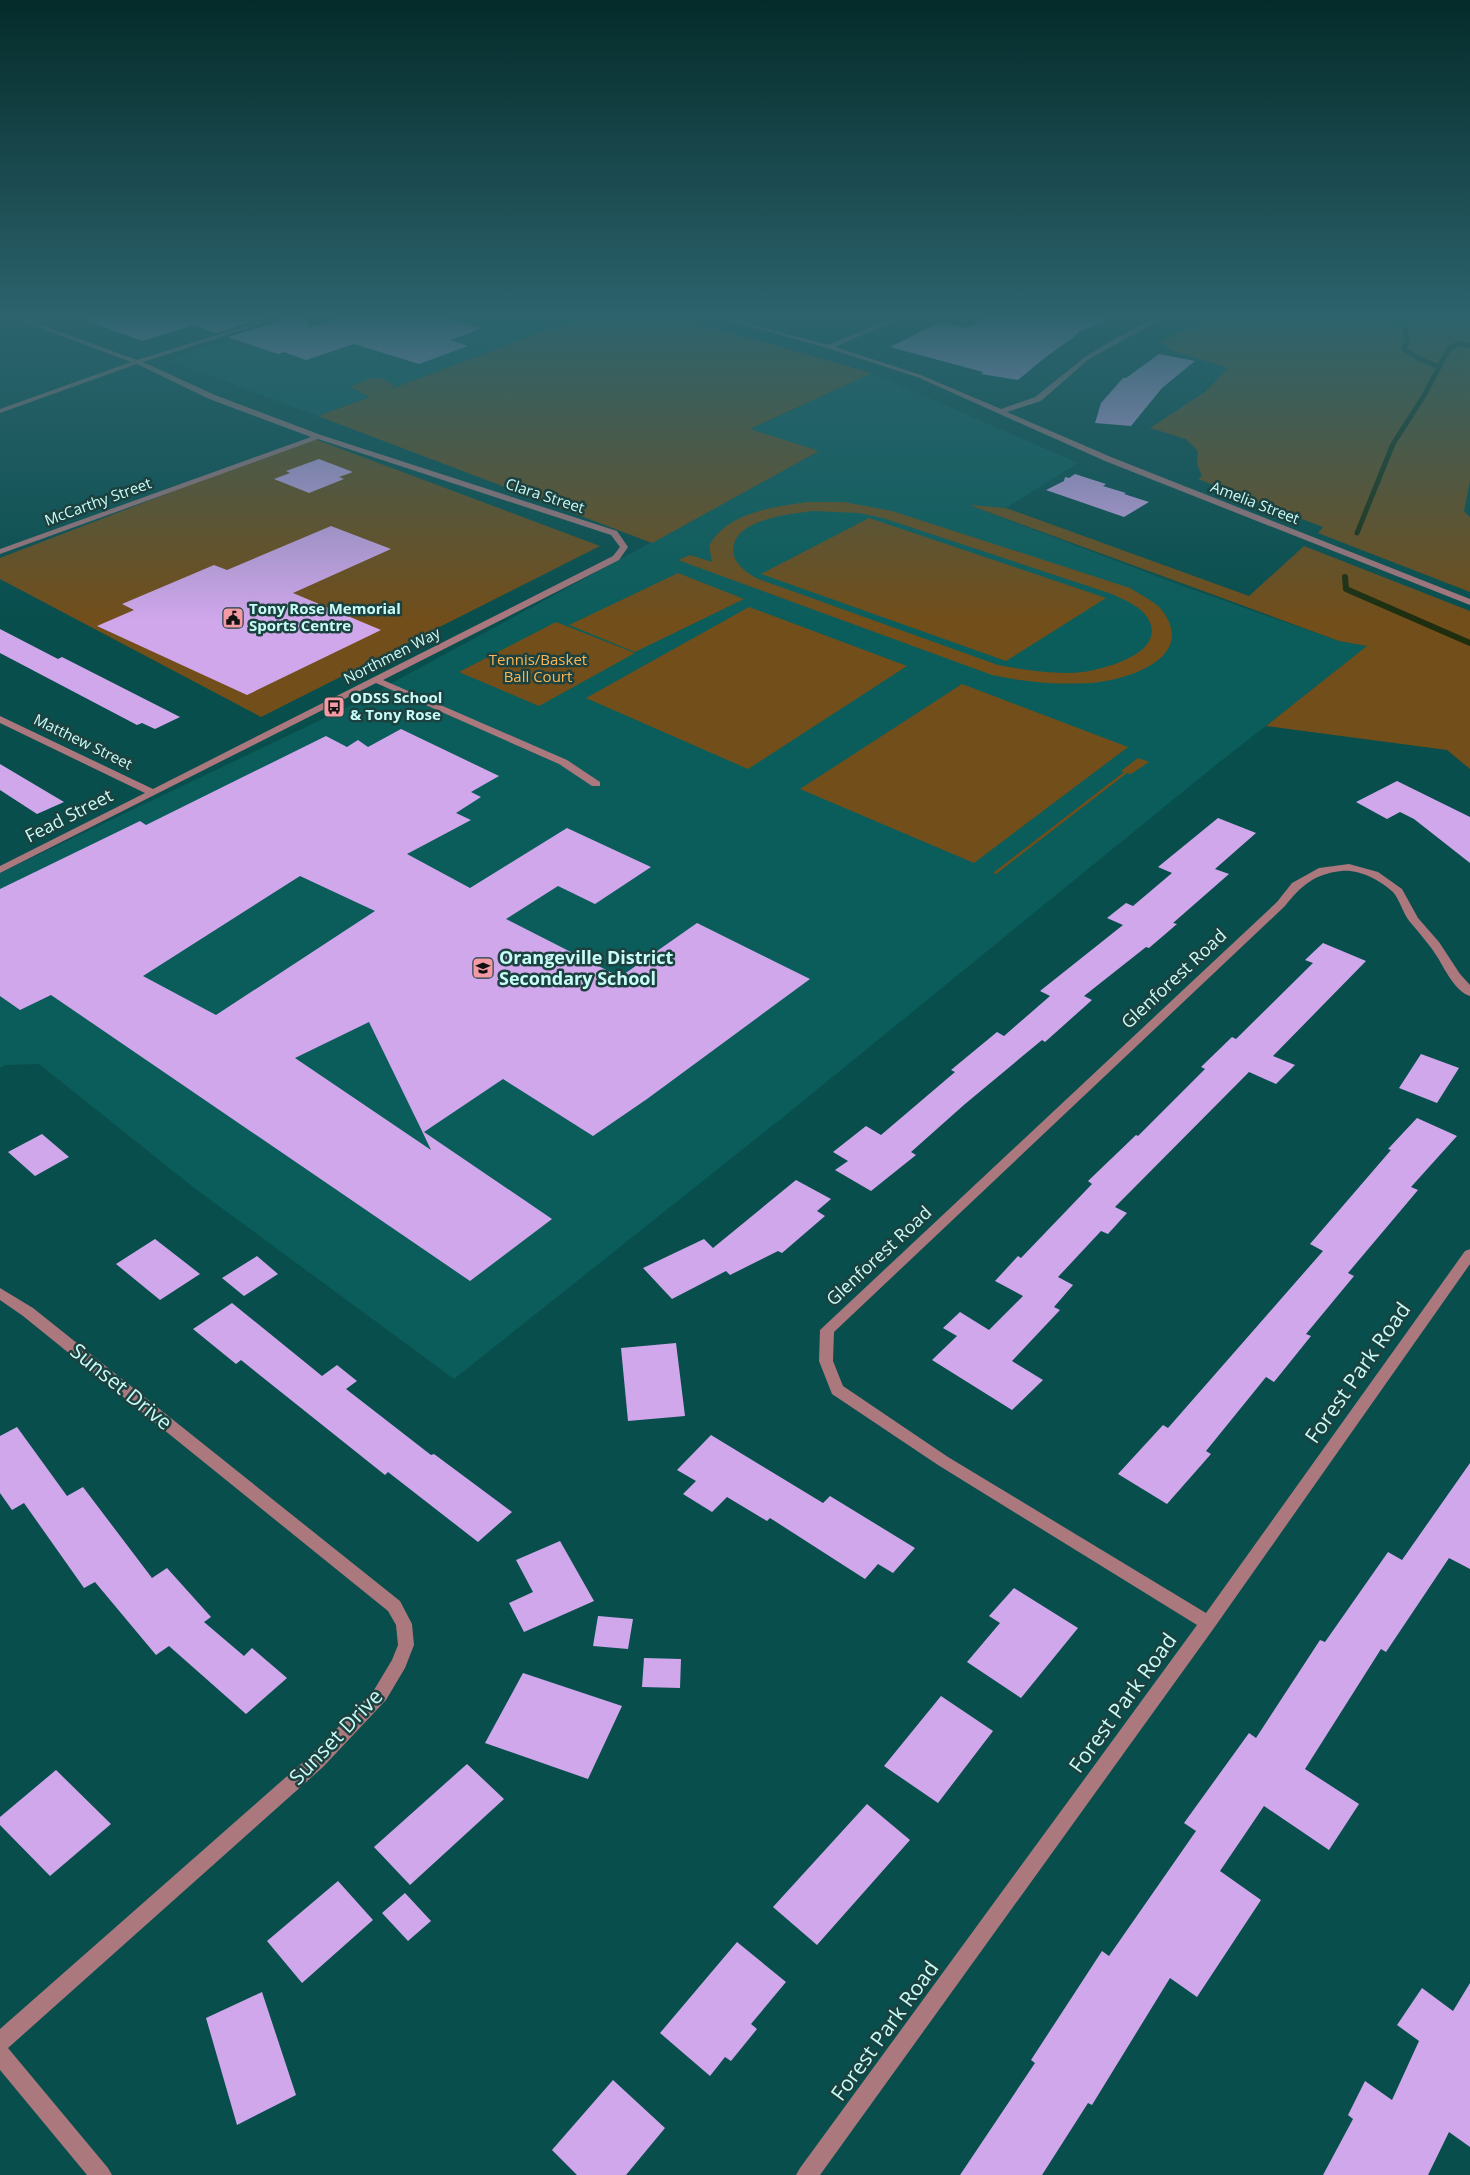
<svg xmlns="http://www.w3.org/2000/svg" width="1470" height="2175" font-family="'Open Sans',sans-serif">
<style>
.built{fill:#0b5d5b}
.green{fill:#724e1a;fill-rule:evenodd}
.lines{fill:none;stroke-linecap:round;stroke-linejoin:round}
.stream-far1{stroke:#1e2e0e;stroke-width:5}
.stream{stroke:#1e2e0e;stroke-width:6}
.building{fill:#d1a7ec;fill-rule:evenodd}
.minor{fill:#ab787e;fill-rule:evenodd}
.labels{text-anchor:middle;stroke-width:5;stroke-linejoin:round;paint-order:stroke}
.far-street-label{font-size:15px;fill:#c8fcf9;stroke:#1c413f}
.far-poi-label{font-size:15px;font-weight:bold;fill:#c8fcf9;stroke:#1c413f;text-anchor:start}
.far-park-label{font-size:15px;fill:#fdb655;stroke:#1c413f}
.street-label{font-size:18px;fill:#c8fcf9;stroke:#1c413f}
.poi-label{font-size:18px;font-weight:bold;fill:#c8fcf9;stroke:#1c413f;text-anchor:start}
.near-street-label{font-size:21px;fill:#c8fcf9;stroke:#1c413f}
</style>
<rect width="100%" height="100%" fill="#084e4d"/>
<path class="built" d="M 295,318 L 579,318 L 318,416 L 169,360 Z
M 872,373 L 1078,463 L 1006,508 L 971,506 L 1180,585 L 1339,641 L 1368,646 L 1217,764 L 787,1114 L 454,1379 L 193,1187 L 39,1064 L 5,1065 L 0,1068 L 0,873 L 379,692 L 388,685 L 818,452 L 749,430 Z"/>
<path class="green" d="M 579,318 L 680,318 L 872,373 L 750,429 L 819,451 L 652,543 L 318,416 L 370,397 L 350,387 L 371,378 L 385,379 L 384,380 L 395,385 L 391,389 Z
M 1210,318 L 1470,318 L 1470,481 L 1464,511 L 1470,517 L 1470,592 L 1318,533 L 1323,527 L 1198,479 L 1202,476 L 1197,464 L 1198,451 L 1186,439 L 1150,428 L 1205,392 L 1228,368 L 1170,350 L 1161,341 Z
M 312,438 L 600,546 L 261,717 L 0,579 L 0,558 Z
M 808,502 L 844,502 L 892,511 L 1130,588 C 1139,594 1154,601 1161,609 C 1199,657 1128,680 1091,683 C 1057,685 1025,682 992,675 L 678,560 L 690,555 L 712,562 L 709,546 C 727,512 774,507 808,502 ZM 814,511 L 859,513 L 883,518 L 1112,594 C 1123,599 1140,606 1147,617 C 1170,652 1105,669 1083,672 C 1055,675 1025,670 998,665 L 756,578 C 743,570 730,561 734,544 C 740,519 793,513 814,511 Z
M 969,505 L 1006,508 L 1249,596 L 1304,546 L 1470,611 L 1470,769 L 1447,750 L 1266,726 L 1367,646 L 1339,641 Z
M 869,518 L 1106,598 L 1006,661 L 761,574 Z
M 678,573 L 744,599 L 635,652 L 569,625 Z
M 749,607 L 907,666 L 748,769 L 586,698 Z
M 556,622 L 635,653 L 539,706 L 459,672 Z
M 962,684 L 1128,747 L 974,863 L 800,789 Z
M 1138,758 L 1149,762 L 1131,774 L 1127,773 L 996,874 L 993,873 L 1124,772 L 1121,771 Z"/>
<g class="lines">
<path class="stream-far1" d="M 1395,318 L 1404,324 L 1407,339 L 1404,349 L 1420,359 L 1439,367
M 1357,533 L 1393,444 L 1425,394 L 1448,350 L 1457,344 L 1470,345"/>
<path class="stream" d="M 1345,577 L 1346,589 L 1470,643"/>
</g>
<path class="building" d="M 85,318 L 265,318 L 216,333 L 194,325 L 142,341 L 85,320 Z
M 280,318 L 306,318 L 308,328 L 338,318 L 445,318 L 483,328 L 450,340 L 468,346 L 419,364 L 354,344 L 306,360 L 284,352 L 278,354 L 228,337 L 278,321 Z
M 985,318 L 1106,318 L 1106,322 L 1077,332 L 1079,333 L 1042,360 L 1018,380 L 981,374 L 983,372 L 890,347 L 940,322 L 967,328 Z
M 1159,354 L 1195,361 L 1162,388 L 1131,426 L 1095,423 L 1101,403 L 1123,378 L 1126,378 Z
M 319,459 L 353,472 L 339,477 L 344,479 L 309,493 L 274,479 L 290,473 L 286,471 Z
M 1075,474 L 1106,484 L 1103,486 L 1126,493 L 1124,494 L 1149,502 L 1124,517 L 1046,490 L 1064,481 L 1065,477 L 1069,478 Z
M 331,526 L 391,549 L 293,593 L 381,630 L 247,695 L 97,626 L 134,610 L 122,604 L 214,565 L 227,570 Z
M 0,629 L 58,659 L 62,657 L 180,717 L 155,729 L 142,723 L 137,725 L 0,653 Z
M 401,729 L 499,776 L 471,792 L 481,797 L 456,813 L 471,820 L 407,854 L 470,888 L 567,828 L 651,867 L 595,904 L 558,886 L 506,919 L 620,977 L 697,923 L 810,979 L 647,1099 L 593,1136 L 503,1079 L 424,1132 L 552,1219 L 470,1281 L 51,995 L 20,1010 L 0,996 L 0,889 L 140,821 L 146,825 L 326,736 L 347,747 L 358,740 L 368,747 ZM 300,876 L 375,911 L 216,1015 L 143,976 ZM 369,1022 L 422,1131 L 431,1150 L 295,1058 Z
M 0,764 L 64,802 L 37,814 L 0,790 Z
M 1397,781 L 1470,817 L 1470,863 L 1414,819 L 1400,812 L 1387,819 L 1356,802 Z
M 1218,818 L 1256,833 L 1215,869 L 1229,874 L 1173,923 L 1177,924 L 1149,948 L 1146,947 L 1084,996 L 1092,1000 L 1045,1042 L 1042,1040 L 965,1104 L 911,1152 L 916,1155 L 871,1191 L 835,1170 L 848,1161 L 833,1152 L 866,1126 L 881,1135 L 955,1072 L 951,1070 L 997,1032 L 1004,1036 L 1050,996 L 1040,991 L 1123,925 L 1107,918 L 1126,903 L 1133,906 L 1172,873 L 1158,867 Z
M 1323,943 L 1366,961 L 1273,1056 L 1295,1065 L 1276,1084 L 1249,1072 L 1115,1207 L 1127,1213 L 1108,1234 L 1101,1231 L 1058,1277 L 1073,1285 L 1054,1307 L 1060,1310 L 1012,1361 L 1043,1380 L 1012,1410 L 932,1360 L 957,1336 L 943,1328 L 960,1312 L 989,1330 L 1023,1296 L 995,1281 L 1018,1256 L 1021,1258 L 1092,1184 L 1088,1181 L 1136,1135 L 1138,1136 L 1205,1069 L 1201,1067 L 1232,1037 L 1236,1039 L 1313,963 L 1305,960 Z
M 1421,1054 L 1459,1068 L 1437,1103 L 1399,1088 Z
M 1417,1118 L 1457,1136 L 1411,1187 L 1418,1190 L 1348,1273 L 1354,1276 L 1306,1334 L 1311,1336 L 1274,1382 L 1266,1377 L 1206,1451 L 1211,1454 L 1167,1504 L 1118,1474 L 1163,1425 L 1168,1428 L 1323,1251 L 1310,1244 L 1391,1150 L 1388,1149 Z
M 42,1134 L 69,1157 L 35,1176 L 8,1152 Z
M 796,1180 L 831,1199 L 817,1211 L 825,1216 L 782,1253 L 778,1251 L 730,1275 L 726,1271 L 672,1299 L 643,1268 L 704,1239 L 713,1248 Z
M 155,1239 L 200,1274 L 160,1300 L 116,1264 Z
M 257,1256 L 278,1274 L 244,1296 L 222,1278 Z
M 232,1303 L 322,1376 L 337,1365 L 357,1381 L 346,1389 L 431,1455 L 434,1454 L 512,1512 L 478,1542 L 388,1472 L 385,1475 L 241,1360 L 236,1364 L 193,1329 Z
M 676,1343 L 685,1416 L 628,1421 L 621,1348 Z
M 17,1427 L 67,1496 L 83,1487 L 152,1578 L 167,1568 L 211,1617 L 204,1622 L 244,1656 L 252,1648 L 287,1678 L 246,1714 L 169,1646 L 156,1655 L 95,1582 L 84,1588 L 24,1503 L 12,1510 L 0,1493 L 0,1436 Z
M 711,1435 L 823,1503 L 830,1496 L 915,1548 L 893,1573 L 878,1564 L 865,1579 L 770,1518 L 767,1521 L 727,1497 L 712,1512 L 683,1494 L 696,1481 L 677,1470 Z
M 1470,1463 L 1470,1569 L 1449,1558 L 1386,1652 L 1381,1649 L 1305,1769 L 1359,1804 L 1329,1850 L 1264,1806 L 1220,1871 L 1261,1900 L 1197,1997 L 1170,1978 L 1092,2105 L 1088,2103 L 1042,2175 L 960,2175 L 1035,2063 L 1031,2060 L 1102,1951 L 1109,1956 L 1196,1831 L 1184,1823 L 1249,1733 L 1256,1738 L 1320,1640 L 1325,1642 L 1388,1552 L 1402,1560 Z
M 560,1541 L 594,1601 L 524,1632 L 509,1603 L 533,1592 L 516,1560 Z
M 1014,1588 L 1078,1628 L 1021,1698 L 967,1662 L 1000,1623 L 989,1616 Z
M 598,1616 L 633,1619 L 628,1649 L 593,1646 Z
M 644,1658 L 681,1659 L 680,1688 L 642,1687 Z
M 523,1673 L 622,1706 L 588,1779 L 485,1743 Z
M 941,1696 L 993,1731 L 938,1803 L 884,1766 Z
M 467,1764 L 504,1799 L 410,1885 L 374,1847 Z
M 56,1770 L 111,1824 L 50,1876 L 0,1825 L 0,1817 Z
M 867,1804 L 910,1840 L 817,1945 L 773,1907 Z
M 338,1881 L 373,1920 L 302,1983 L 267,1941 Z
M 405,1893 L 431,1921 L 408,1941 L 382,1913 Z
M 737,1942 L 786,1982 L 751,2024 L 757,2029 L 731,2061 L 725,2057 L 710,2076 L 660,2033 Z
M 1470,1983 L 1470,2147 L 1449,2132 L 1428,2175 L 1323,2175 L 1353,2119 L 1348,2115 L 1365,2081 L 1392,2100 L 1419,2041 L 1397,2025 L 1422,1988 L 1453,2011 Z
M 262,1992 L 296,2095 L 237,2125 L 206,2018 Z
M 613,2080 L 665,2128 L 626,2175 L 577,2175 L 552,2150 Z"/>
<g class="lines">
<path class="minor" d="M 14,318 L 22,318 L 137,360 L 270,318 L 278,318 L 277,319 L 143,362 L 215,395 L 321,435 L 617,531 L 628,547 L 619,560 L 383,680 L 567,760 L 600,782 L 600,786 L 592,786 L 559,764 L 376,683 L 0,873 L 0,866 L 145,793 L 0,723 L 0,716 L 153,789 L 613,556 L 620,547 L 611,535 L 318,439 L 0,554 L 0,549 L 311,437 L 209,399 L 137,364 L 0,413 L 0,409 L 131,362 Z
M 719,318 L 728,318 L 828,345 L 893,318 L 900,318 L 835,347 L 921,375 L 1001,409 L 1035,397 L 1085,357 L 1116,338 L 1156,318 L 1163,318 L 1089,359 L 1041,401 L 1007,412 L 1111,457 L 1470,599 L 1470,605 L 1105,461 L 917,377 L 827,348 Z
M 1349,864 L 1378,872 L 1402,889 L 1418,918 L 1439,942 L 1460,974 L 1470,985 L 1470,996 C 1456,992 1445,970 1438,958 C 1430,945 1420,934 1410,922 C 1403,914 1400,900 1393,892 C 1380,880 1359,869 1341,871 C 1314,874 1301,886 1285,906 L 834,1332 L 833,1361 L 843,1386 L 948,1457 L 1206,1613 L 1465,1251 L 1470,1249 L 1470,1264 L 1214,1628 L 820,2175 L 796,2175 L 800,2168 L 1197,1625 L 938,1465 L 832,1394 L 819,1361 L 820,1330 L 1277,902 L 1292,883 L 1319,868 Z
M 0,1288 L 33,1308 L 400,1601 L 412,1624 L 414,1645 L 405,1668 L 386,1700 L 323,1767 L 8,2048 L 108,2168 L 112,2175 L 87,2175 L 0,2070 L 0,2029 L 311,1755 L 374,1690 L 392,1660 L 398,1645 L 396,1625 L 388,1611 L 23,1316 L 0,1300 Z"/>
</g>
<linearGradient id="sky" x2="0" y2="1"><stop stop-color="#042b2a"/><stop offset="0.51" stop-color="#2c636d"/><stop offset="1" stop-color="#2c636d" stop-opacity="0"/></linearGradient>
<rect width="1470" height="622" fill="url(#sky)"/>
<defs>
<g id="civic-square" transform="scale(1.125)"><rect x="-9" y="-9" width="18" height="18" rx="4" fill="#f49aa5" stroke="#1c413f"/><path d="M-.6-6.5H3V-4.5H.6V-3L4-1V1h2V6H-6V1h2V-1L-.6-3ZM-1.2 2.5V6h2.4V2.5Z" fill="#111"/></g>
<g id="bus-square" transform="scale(1.125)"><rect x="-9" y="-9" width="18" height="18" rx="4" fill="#f49aa5" stroke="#1c413f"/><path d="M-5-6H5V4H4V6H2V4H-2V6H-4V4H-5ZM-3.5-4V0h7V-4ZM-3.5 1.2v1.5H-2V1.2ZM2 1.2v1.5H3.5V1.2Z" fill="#111"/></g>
<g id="school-square" transform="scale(1.125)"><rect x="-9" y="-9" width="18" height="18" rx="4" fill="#f49aa5" stroke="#1c413f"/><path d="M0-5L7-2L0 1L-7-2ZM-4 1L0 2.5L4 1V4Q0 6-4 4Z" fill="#111"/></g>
</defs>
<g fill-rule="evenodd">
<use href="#civic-square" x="233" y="618"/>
<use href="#bus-square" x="334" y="707"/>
<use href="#school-square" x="483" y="968"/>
</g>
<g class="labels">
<g class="far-street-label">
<text transform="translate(545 496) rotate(18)" y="5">Clara Street</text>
<text transform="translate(98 502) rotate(-20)" y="5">McCarthy Street</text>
<text transform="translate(1255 503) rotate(21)" y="5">Amelia Street</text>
<text transform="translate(392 656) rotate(-27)" y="5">Northmen Way</text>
<text transform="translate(83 742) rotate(26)" y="5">Matthew Street</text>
</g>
<g class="far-poi-label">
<text x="249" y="614">Tony Rose Memorial<tspan x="249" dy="17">Sports Centre</tspan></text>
<text x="350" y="703">ODSS School<tspan x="350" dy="17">&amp; Tony Rose</tspan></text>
</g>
<g class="far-park-label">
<text x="538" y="665">Tennis/Basket<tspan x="538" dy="17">Ball Court</tspan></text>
</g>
<g class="street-label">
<text transform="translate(69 816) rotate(-27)" y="6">Fead Street</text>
<text transform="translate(1174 979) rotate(-43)" y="6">Glenforest Road</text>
<text transform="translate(879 1256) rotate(-43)" y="6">Glenforest Road</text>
</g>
<g class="poi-label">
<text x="499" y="964">Orangeville District<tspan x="499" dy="21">Secondary School</tspan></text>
</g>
<g class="near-street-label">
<text transform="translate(1358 1373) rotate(-55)" y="7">Forest Park Road</text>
<text transform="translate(121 1387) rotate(39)" y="7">Sunset Drive</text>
<text transform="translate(1123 1703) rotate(-54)" y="7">Forest Park Road</text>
<text transform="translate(336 1737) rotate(-46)" y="7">Sunset Drive</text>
<text transform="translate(885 2031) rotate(-54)" y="7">Forest Park Road</text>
</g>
</g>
</svg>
